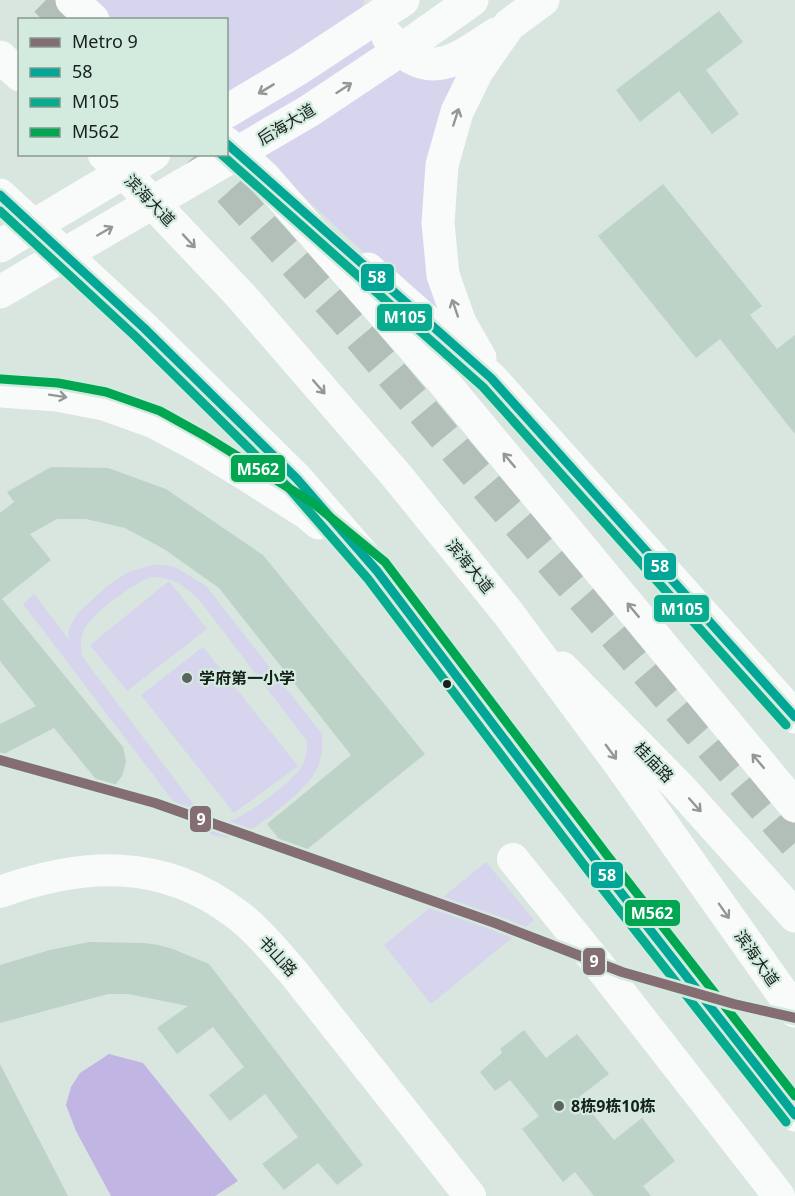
<svg xmlns="http://www.w3.org/2000/svg" width="795" height="1196" font-family="'Noto Sans','Noto Sans SC',sans-serif">
<style>
.green{fill:#d7d5ed;fill-rule:evenodd}
.water{fill:#c1b5e4}
.building{fill:#bdd3c8}
.lines{fill:none;stroke-linecap:round;stroke-linejoin:round}
.highway-tunnel{stroke:#b2beb8;stroke-width:33;stroke-dasharray:33 16;stroke-linecap:butt}
.minor{stroke:#f9fbfa;stroke-width:32}
.major{stroke:#f9fbfa;stroke-width:33}
.highway{stroke:#f9fbfa;stroke-width:33}
.bus-1-casing{stroke:#d3ebdf;stroke-width:14}
.bus-2-casing{stroke:#d3ebdf;stroke-width:14}
.bus-3-casing{stroke:#d3ebdf;stroke-width:14}
.bus-1{stroke:#02a696;stroke-width:9}
.bus-2{stroke:#07ab8e;stroke-width:9}
.bus-3{stroke:#00a651;stroke-width:9}
.metro-1-casing{stroke:#d3ebdf;stroke-width:15}
.metro-1{stroke:#846e74;stroke-width:10}
.oneway{stroke:#939896}
.poi-dot{fill:#5b6560;stroke:#d3ebdf;stroke-width:2}
.bus-dot{fill:#17201b;stroke:#d3ebdf;stroke-width:2}
.labels{text-anchor:middle;stroke-width:4.5;stroke-linejoin:round;paint-order:stroke}
.street-label{font-size:16px;fill:#17201b;stroke:#d3ebdf}
.poi-label{font-size:16px;font-weight:bold;fill:#17201b;stroke:#d3ebdf;text-anchor:start}
.line-badge{stroke:#d3ebdf;stroke-width:2}
.badge-label{font-size:16px;text-anchor:middle;font-weight:bold;fill:#fff}
</style>
<rect width="100%" height="100%" fill="#d9e5df"/>
<path class="green" d="M 92,0 L 364,0 L 363,8 L 418,76 L 463,78 L 452,101 L 451,334 L 227,125 L 226,20 L 113,19 Z
M 153,565 L 163,565 L 175,567 L 206,586 L 322,734 C 323,748 322,761 314,774 C 305,790 262,825 244,833 C 238,836 229,838 222,837 C 206,835 194,825 183,814 L 23,604 L 34,594 L 69,640 L 68,631 L 77,614 L 106,587 L 128,572 ZM 150,577 C 172,576 186,586 200,601 L 307,741 C 307,749 307,757 303,764 C 296,779 243,820 226,822 C 213,823 203,813 194,805 L 82,656 C 81,647 80,640 83,632 C 90,614 132,585 150,577 Z
M 169,581 L 207,629 L 127,691 L 90,645 Z
M 203,647 L 298,766 L 234,813 L 141,695 Z
M 486,862 L 534,920 L 431,1004 L 384,945 Z"/>
<path class="water" d="M 109,1054 L 143,1063 L 238,1181 L 215,1196 L 111,1196 L 76,1131 L 66,1105 L 71,1087 L 80,1073 Z"/>
<path class="building" d="M 719,11 L 743,42 L 706,70 L 739,114 L 712,134 L 679,91 L 640,122 L 616,90 Z
M 663,184 L 762,306 L 750,315 L 777,349 L 795,335 L 795,434 L 720,339 L 696,358 L 598,236 Z
M 51,467 L 108,468 L 166,489 L 263,555 L 425,754 L 295,859 L 267,824 L 351,755 L 219,588 L 164,549 L 125,528 L 86,519 L 57,519 L 30,534 L 51,560 L 2,599 L 123,747 L 126,762 L 122,776 L 108,794 L 54,728 L 0,756 L 0,724 L 36,706 L 0,661 L 0,513 L 14,502 L 7,492 Z
M 89,942 L 144,943 L 158,945 L 173,949 L 209,964 L 363,1165 L 337,1185 L 318,1163 L 284,1190 L 262,1164 L 298,1137 L 265,1094 L 230,1121 L 209,1095 L 244,1067 L 213,1027 L 177,1054 L 157,1028 L 188,1006 L 128,994 L 108,994 L 0,1023 L 0,965 L 50,950 Z
M 524,1030 L 546,1058 L 577,1034 L 609,1074 L 579,1097 L 614,1140 L 642,1118 L 675,1161 L 643,1186 L 651,1196 L 594,1196 L 575,1172 L 563,1182 L 549,1164 L 522,1129 L 539,1116 L 510,1080 L 495,1091 L 480,1072 L 502,1053 L 500,1049 Z
M 0,1064 L 68,1196 L 0,1196 Z"/>
<g class="lines">
<path class="highway-tunnel" d="M 46,0 L 66,20
M 197,154 L 345,319 L 493,494 L 795,843"/>
<path class="minor" d="M 513,859 L 605,973 L 779,1196
M 0,892 C 83,862 162,858 235,913 C 257,929 275,952 293,972 L 470,1196"/>
<path class="major" d="M 72,0 L 93,20
M 388,37 C 427,84 455,61 496,34
M 226,112 L 298,69 L 403,0
M 226,143 L 263,176 L 441,379 L 795,806
M 0,195 L 144,328 L 297,479 L 377,571 L 597,862 L 795,1115
M 0,246 L 154,154
M 368,269 L 491,378 L 795,717
M 0,292 L 309,111 L 417,39 L 472,0
M 480,358 L 460,323 L 443,275 L 438,223 L 442,165 L 457,112 L 477,71 L 509,25 L 543,0
M 0,391 L 57,395 L 104,404 L 154,422 L 199,446 L 247,475 L 307,513 L 319,523
M 562,668 L 681,789 L 795,916"/>
<path class="highway" d="M 0,57 L 20,75
M 104,154 L 131,180 L 241,296 L 396,475 L 508,613 L 617,760 L 795,1011"/>
<g class="bus-1-casing">
<path id="bus-1" d="M 226,143 L 491,378 L 795,717
M 0,195 L 144,328 L 297,479 L 377,571 L 597,862 L 795,1115"/>
</g>
<g class="bus-2-casing">
<path id="bus-2" d="M 221,154 L 483,387 L 786,725
M 0,211 L 136,337 L 288,487 L 368,579 L 587,869 L 786,1122"/>
</g>
<g class="bus-3-casing">
<path id="bus-3" d="M 1,379 L 58,383 L 106,392 L 160,411 L 205,436 L 313,503 L 385,562 L 607,855 L 795,1096"/>
</g>
<use href="#bus-1" class="bus-1"/>
<use href="#bus-2" class="bus-2"/>
<use href="#bus-3" class="bus-3"/>
<g class="metro-1-casing">
<path id="metro-1" d="M 0,760 L 155,803 L 495,923 L 622,972 L 734,1004 L 795,1018"/>
</g>
<use href="#metro-1" class="metro-1"/>
</g>
<defs><path id="oneway-shaft" d="M-6 0H5M1.5-3L5.5 0L1.5 3" fill="none" stroke-width="1.6" stroke-linecap="round" stroke-linejoin="round" transform="scale(1.5)"/></defs>
<g class="oneway">
<use href="#oneway-shaft" transform="translate(344 88) rotate(-33)"/>
<use href="#oneway-shaft" transform="translate(266 89) rotate(149)"/>
<use href="#oneway-shaft" transform="translate(456 117) rotate(-72)"/>
<use href="#oneway-shaft" transform="translate(105 231) rotate(-30)"/>
<use href="#oneway-shaft" transform="translate(189 241) rotate(47)"/>
<use href="#oneway-shaft" transform="translate(455 308) rotate(-109)"/>
<use href="#oneway-shaft" transform="translate(319 387) rotate(49)"/>
<use href="#oneway-shaft" transform="translate(58 396) rotate(9)"/>
<use href="#oneway-shaft" transform="translate(509 460) rotate(-130)"/>
<use href="#oneway-shaft" transform="translate(633 610) rotate(-130)"/>
<use href="#oneway-shaft" transform="translate(611 752) rotate(54)"/>
<use href="#oneway-shaft" transform="translate(758 761) rotate(-130)"/>
<use href="#oneway-shaft" transform="translate(695 805) rotate(48)"/>
<use href="#oneway-shaft" transform="translate(724 911) rotate(55)"/>
</g>
<g class="poi-dot">
<circle cx="187" cy="678" r="6"/>
<circle cx="559" cy="1106" r="6"/>
</g>
<circle class="bus-dot" cx="447" cy="684" r="5"/>
<g class="labels">
<g class="street-label">
<text transform="translate(286 124) rotate(-31)" y="6">后海大道</text>
<text transform="translate(150 200) rotate(46)" y="6">滨海大道</text>
<text transform="translate(470 566) rotate(51)" y="6">滨海大道</text>
<text transform="translate(654 762) rotate(46)" y="6">桂庙路</text>
<text transform="translate(278 956) rotate(47)" y="6">书山路</text>
<text transform="translate(757 958) rotate(55)" y="6">滨海大道</text>
</g>
<g class="poi-label">
<text x="199" y="684">学府第一小学</text>
<text x="571" y="1112">8栋9栋10栋</text>
</g>
</g>
<g class="line-badge">
<rect x="360" y="263" width="35" height="29" rx="6" fill="#02a696"/>
<rect x="376" y="303" width="57" height="29" rx="6" fill="#07ab8e"/>
<rect x="230" y="454" width="56" height="29" rx="6" fill="#00a651"/>
<rect x="643" y="552" width="34" height="29" rx="6" fill="#02a696"/>
<rect x="653" y="594" width="57" height="29" rx="6" fill="#07ab8e"/>
<rect x="189" y="805" width="23" height="28" rx="6" fill="#846e74"/>
<rect x="590" y="861" width="34" height="28" rx="6" fill="#02a696"/>
<rect x="624" y="899" width="57" height="28" rx="6" fill="#00a651"/>
<rect x="582" y="947" width="24" height="29" rx="6" fill="#846e74"/>
</g>
<g class="badge-label">
<text x="377" y="283">58</text>
<text x="405" y="323">M105</text>
<text x="258" y="475">M562</text>
<text x="660" y="572">58</text>
<text x="682" y="615">M105</text>
<text x="201" y="825">9</text>
<text x="607" y="881">58</text>
<text x="652" y="919">M562</text>
<text x="594" y="967">9</text>
</g>
<rect x="18" y="18" width="210" height="138" fill="#d3ebdf" stroke="#889a91" stroke-width="1.5"/>
<rect x="30" y="38" width="30" height="9" fill="#846e74" stroke="#889a91" stroke-width="1.5"/>
<text x="72" y="48" font-size="18" fill="#17201b">Metro 9</text>
<rect x="30" y="68" width="30" height="9" fill="#02a696" stroke="#889a91" stroke-width="1.5"/>
<text x="72" y="78" font-size="18" fill="#17201b">58</text>
<rect x="30" y="98" width="30" height="9" fill="#07ab8e" stroke="#889a91" stroke-width="1.5"/>
<text x="72" y="108" font-size="18" fill="#17201b">M105</text>
<rect x="30" y="128" width="30" height="9" fill="#00a651" stroke="#889a91" stroke-width="1.5"/>
<text x="72" y="138" font-size="18" fill="#17201b">M562</text>
</svg>
